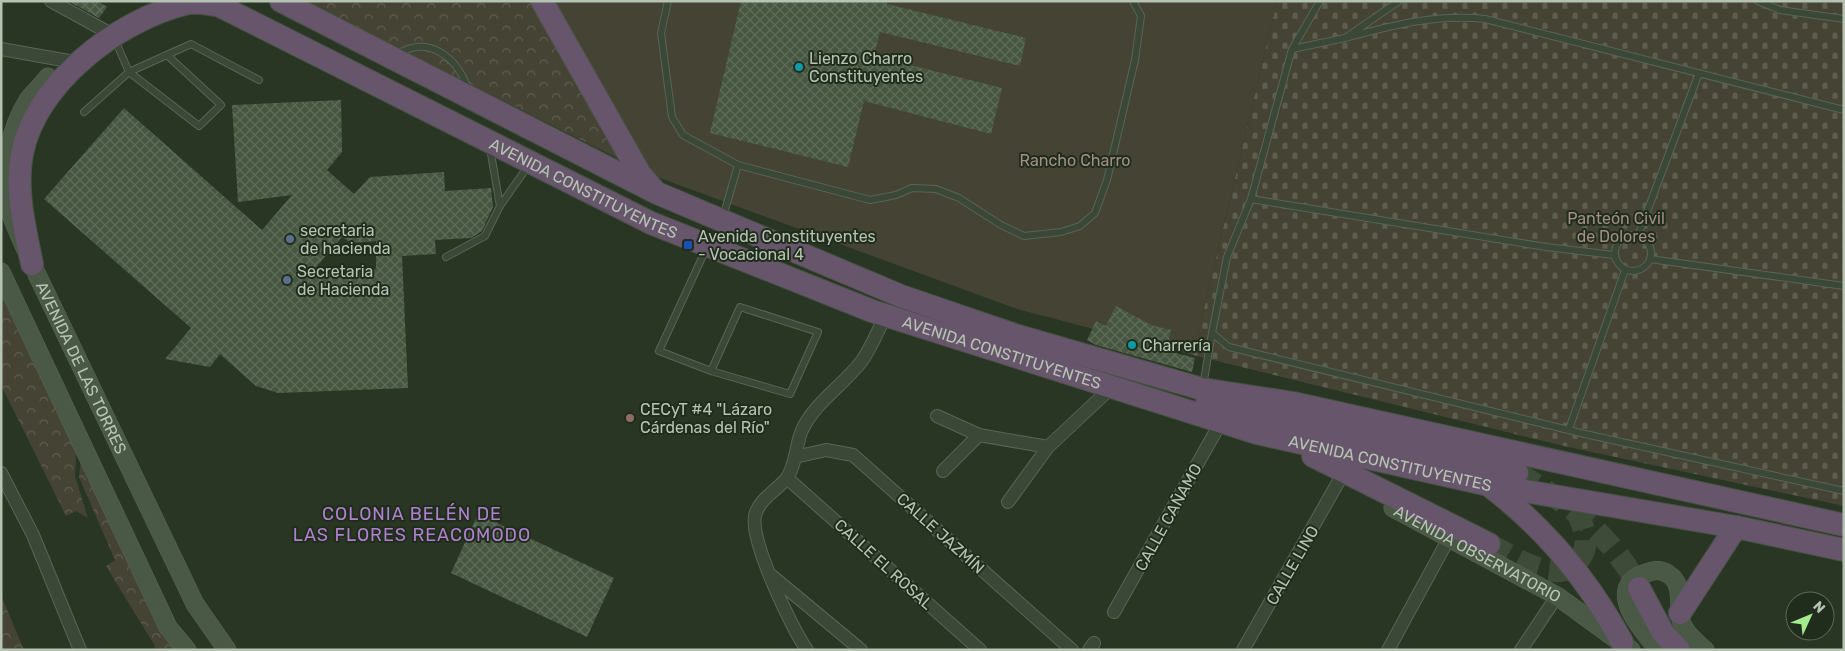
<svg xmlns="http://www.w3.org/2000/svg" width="1845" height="651" font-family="Rubik,sans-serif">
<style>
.forest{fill:url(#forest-crowns)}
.cemetery{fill:url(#cemetery-stones)}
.green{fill:#454434}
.building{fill:url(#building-cross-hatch);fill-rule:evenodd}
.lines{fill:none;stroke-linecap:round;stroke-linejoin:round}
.highway-tunnel{stroke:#3e4b39;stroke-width:22;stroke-dasharray:22 11;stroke-linecap:butt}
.lane-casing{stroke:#596555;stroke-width:8}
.street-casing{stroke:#596555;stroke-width:14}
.secondary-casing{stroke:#596555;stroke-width:19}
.highway-casing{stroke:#465242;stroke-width:24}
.lane{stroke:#3b4737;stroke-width:6}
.street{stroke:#3b4737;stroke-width:12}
.secondary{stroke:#4a5945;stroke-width:18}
.highway{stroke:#67556c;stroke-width:22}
.culture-dot{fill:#0f9aa8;stroke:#202c1c;stroke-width:2}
.service-dot{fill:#5c6f8a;stroke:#202c1c;stroke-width:2}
.transit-dot{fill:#1a4fb4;stroke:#202c1c;stroke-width:2}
.education-dot{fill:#8d6e63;stroke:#202c1c;stroke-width:2}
.labels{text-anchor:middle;stroke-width:4;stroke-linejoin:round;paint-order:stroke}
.poi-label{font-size:16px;fill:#b6c3b2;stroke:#202c1c;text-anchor:start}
.park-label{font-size:16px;fill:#a28e82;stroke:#202c1c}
.street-label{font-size:16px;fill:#b6c3b2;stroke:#202c1c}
.neighbourhood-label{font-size:18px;letter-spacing:1px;fill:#af80cf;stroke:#202c1c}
</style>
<defs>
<pattern id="forest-crowns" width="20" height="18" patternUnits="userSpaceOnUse" patternTransform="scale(1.25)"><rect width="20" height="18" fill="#454434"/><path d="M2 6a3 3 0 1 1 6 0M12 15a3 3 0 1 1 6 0" fill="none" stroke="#5e5d4f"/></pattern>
<pattern id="cemetery-stones" width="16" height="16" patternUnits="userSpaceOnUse" patternTransform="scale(1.25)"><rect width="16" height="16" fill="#454434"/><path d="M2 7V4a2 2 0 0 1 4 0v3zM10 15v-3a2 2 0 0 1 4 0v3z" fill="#5e5d4f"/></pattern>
<pattern id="building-cross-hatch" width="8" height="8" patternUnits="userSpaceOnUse" patternTransform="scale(1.25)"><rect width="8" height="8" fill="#465640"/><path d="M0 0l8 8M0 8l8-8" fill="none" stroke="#5e6d59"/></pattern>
</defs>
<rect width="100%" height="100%" fill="#293624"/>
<path class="forest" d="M 304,1 L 554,1 L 649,174 Z
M 1,295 L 80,456 L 76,455 L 75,476 L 88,518 L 76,511 L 66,516 L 1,385 Z
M 81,461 L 177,650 L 153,650 L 155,646 L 106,566 L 115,560 L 79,477 Z
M 1,595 L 24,650 L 1,650 Z"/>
<path class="cemetery" d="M 1277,1 L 1844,1 L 1844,506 L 1564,446 L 1193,355 Z"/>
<path class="green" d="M 554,1 L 1277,1 L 1193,355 L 1017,309 L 649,174 Z"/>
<path class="building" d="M 68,1 L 98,1 L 107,7 L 99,18 Z
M 741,1 L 887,1 L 887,4 L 1026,38 L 1020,66 L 880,32 L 874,56 L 1002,88 L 991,134 L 864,101 L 848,167 L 710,133 Z
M 341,100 L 342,152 L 327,170 L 354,194 L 370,177 L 444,172 L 445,191 L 491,188 L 493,207 L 482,231 L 471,238 L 435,240 L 436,254 L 402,256 L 408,388 L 278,393 L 256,386 L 220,354 L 210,367 L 165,359 L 191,328 L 44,199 L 124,108 L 262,230 L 292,195 L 238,202 L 232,105 ZM 342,237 L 351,243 L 376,241 L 376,269 L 311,273 Z
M 1116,306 L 1151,325 L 1171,330 L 1167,351 L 1195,358 L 1192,372 L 1096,345 L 1087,340 L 1096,321 L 1106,326 Z
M 478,514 L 614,578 L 587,637 L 451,573 Z"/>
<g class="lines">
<path class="highway-tunnel" d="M 1517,473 C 1567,502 1613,536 1639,588
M 1489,544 C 1512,556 1558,588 1579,560 C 1591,545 1584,527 1577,512"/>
<g class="lane-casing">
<path id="lane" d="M 668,1 L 661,33 L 672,117 L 683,135 L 738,165
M 1320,1 L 1292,49 L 1251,199 L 1227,257 L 1212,333 L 1229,347 L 1585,434 L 1844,491
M 1758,1 L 1780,10 L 1844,19
M 1345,38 C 1393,25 1435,14 1485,19 L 1844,110
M 115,40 L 129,72 L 191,44 L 259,80
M 1292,49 L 1345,38 L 1399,1
M 396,55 C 428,34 457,57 468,89
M 84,112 L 129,72 L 199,126 L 221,105 L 167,55
M 490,148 L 500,206
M 1251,199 L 1546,247 L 1614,255
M 723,217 L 738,165 L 870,200 L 896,195 L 912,188 L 936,189 L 959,198 L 1001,225 L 1024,236 L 1061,232 L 1080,226 L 1095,213 L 1107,180 L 1135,60 L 1141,16 L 1133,1
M1615 253a18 18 0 1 1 36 0a18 18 0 1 1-36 0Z
M 1638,236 L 1699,73
M 706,249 L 659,351 L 711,371 L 790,394 L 818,332 L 740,307 L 711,371
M 446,257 L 485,236 L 500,206 L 528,166
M 1650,259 L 1844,286
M 1203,386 L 1212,333
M 1569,429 L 1625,270"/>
</g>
<g class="street-casing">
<path id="street" d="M 51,1 L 113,35
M 1,49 L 80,63
M 937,416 L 979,435 L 1048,447
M 795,457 L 826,450 L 853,455 L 1072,650
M 943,471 L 979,435
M 1,473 L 33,535 L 80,650
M 787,478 L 980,650
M 1008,502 L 1048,447 L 1113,386
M 772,576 L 861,650
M 1114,612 L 1221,422
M 807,650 C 792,629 750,541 755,516 C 758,500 777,490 786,479 C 797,465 795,443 803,428 C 816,402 843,385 861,362 C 871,349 878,330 886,315
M 1089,650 L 1094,643
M 1243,650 L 1340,479
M 1388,650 L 1449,538
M 1521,650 L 1557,596"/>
</g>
<g class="secondary-casing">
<g id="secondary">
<path id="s1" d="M 48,77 C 42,85 34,92 28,100 C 8,132 0,178 11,214 C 17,231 25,247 32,264 L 195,604 L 227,650"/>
<path d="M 1,272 L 168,627 L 187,650"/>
<path id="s2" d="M 1393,508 L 1557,596 L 1631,650"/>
<path d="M 1659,650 C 1644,633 1604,589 1643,574 C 1652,571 1659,568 1668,574 C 1686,585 1676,607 1682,624 C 1686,634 1697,643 1705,650"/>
</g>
</g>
<g class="highway-casing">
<g id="highway">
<path id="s3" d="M 210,1 L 651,223 L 872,311 L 1257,433 L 1489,485 L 1736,527 L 1844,550"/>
<path d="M 281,1 L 657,193 L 901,296 L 1015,335 L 1202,389 L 1293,403 L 1844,525"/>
<path d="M 542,1 L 640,174 L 653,189"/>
<path d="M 32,264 C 25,229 15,190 22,154 C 35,84 117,21 184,4 C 195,1 207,4 218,5"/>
<path d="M 1207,402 L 1280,422 L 1498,466 L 1517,473"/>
<path d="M 1313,456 L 1489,544"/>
<path d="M 1491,487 C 1547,530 1589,581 1622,642"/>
<path d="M 1639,588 L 1663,633 L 1679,650"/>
<path d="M 1680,613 L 1736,527"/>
</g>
</g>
<use href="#lane" class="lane"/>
<use href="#street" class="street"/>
<use href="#secondary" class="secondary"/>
<use href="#highway" class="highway"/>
</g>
<g class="culture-dot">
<circle cx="799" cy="67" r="5"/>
<circle cx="1132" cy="345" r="5"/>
</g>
<g class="service-dot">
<circle cx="290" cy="239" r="5"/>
<circle cx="287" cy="280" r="5"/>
</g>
<rect class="transit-dot" x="683" y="240" width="10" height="10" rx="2.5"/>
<circle class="education-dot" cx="630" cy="418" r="5"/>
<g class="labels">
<g class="poi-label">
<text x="809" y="64">Lienzo Charro<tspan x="809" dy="18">Constituyentes</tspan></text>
<text x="300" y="236">secretaria<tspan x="300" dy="18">de hacienda</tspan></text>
<text x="698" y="242">Avenida Constituyentes<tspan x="698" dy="18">- Vocacional 4</tspan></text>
<text x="297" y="277">Secretaria<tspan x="297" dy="18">de Hacienda</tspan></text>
<text x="1142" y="351">Charrería</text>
<text x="640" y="415">CECyT #4 "Lázaro<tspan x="640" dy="18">Cárdenas del Río"</tspan></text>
</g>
<g class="park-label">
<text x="1075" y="166">Rancho Charro</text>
<text x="1616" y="224">Panteón Civil<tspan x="1616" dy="18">de Dolores</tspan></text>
</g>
<g class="street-label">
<text dy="6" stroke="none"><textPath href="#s3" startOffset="418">AVENIDA CONSTITUYENTES</textPath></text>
<text dy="6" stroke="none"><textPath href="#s3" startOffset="868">AVENIDA CONSTITUYENTES</textPath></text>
<text dy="6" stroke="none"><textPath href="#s1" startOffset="318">AVENIDA DE LAS TORRES</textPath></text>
<text dy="6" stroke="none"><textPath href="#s3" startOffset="1272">AVENIDA CONSTITUYENTES</textPath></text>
<text transform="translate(1168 517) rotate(-61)" y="6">CALLE CAÑAMO</text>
<text transform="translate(941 533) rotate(42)" y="6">CALLE JAZMÍN</text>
<text dy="6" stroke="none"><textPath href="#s2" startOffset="96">AVENIDA OBSERVATORIO</textPath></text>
<text transform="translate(884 564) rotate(42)" y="6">CALLE EL ROSAL</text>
<text transform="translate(1292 565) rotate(-60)" y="6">CALLE LINO</text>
</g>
<g class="neighbourhood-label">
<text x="412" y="520">COLONIA BELÉN DE<tspan x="412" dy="21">LAS FLORES REACOMODO</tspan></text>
</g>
</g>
<rect width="1845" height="651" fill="none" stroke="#b6c3b2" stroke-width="5"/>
<g transform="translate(1810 616) rotate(46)"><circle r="24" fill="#202c1c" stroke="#5c6858"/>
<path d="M0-4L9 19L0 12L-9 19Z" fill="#a4eb8f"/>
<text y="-8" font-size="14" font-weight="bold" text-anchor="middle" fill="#b6c3b2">N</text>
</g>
</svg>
